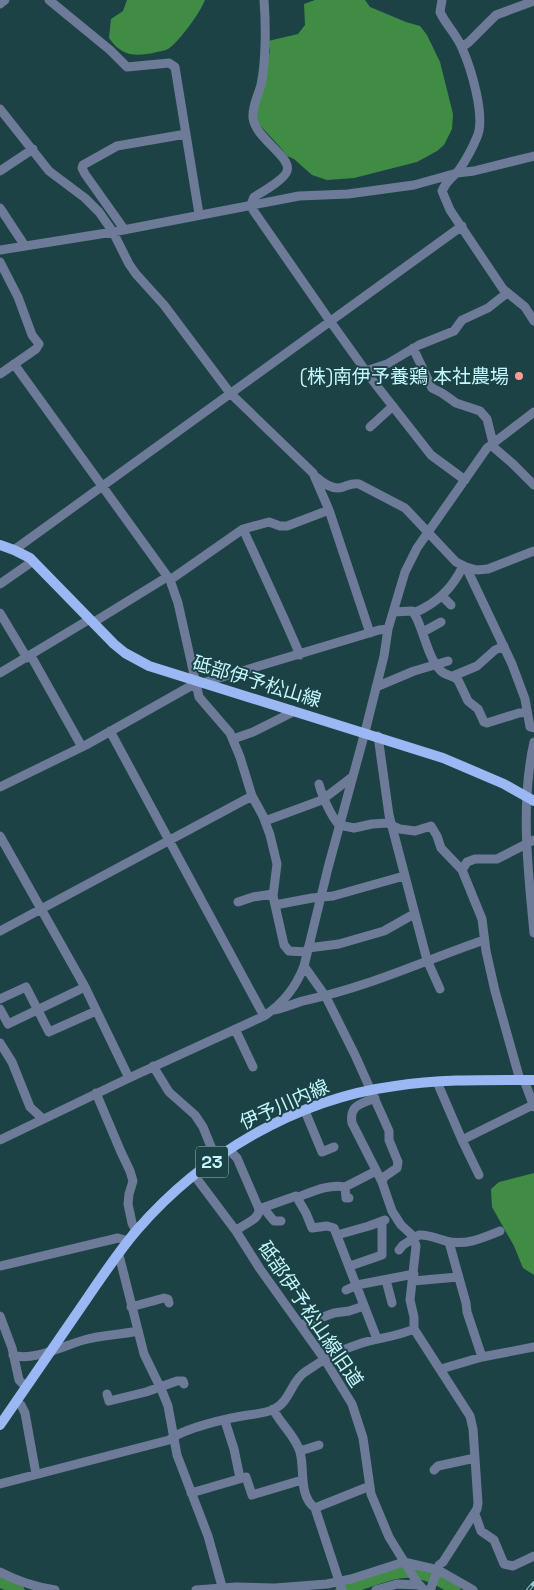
<svg xmlns="http://www.w3.org/2000/svg" width="534" height="1590" font-family="'Space Grotesk','Noto Sans JP',sans-serif">
<style>
.water{fill:#408c44}
.lines{fill:none;stroke-linecap:round;stroke-linejoin:round}
.river{stroke:#408c44;stroke-width:11}
.minor{stroke:#6d7b98;stroke-width:9}
.major{stroke:#9cb8f4;stroke-width:10}
.rail-casing{stroke:#94c3c9;stroke-width:4}
.rail{stroke:#1d4246;stroke-width:2;stroke-dasharray:5.5;stroke-linecap:butt}
.poi-dot{fill:#f59c95;stroke:#1d4246;stroke-width:2}
.labels{text-anchor:middle;stroke-width:4;stroke-linejoin:round;paint-order:stroke}
.shield{fill:#1d4246;stroke:#91c1c6;stroke-width:1}
.shield-label{font-size:18px;font-weight:bold;fill:#c3f7fd}
.poi-label{font-size:19px;fill:#c3f7fd;stroke:#1d4246;text-anchor:end}
.street-label{font-size:19px;fill:#c3f7fd;stroke:#1d4246}
</style>
<rect width="100%" height="100%" fill="#1d4246"/>
<path class="water" d="M 127,0 L 205,0 C 200,13 179,42 168,49 C 164,51 160,51 157,52 C 136,57 122,57 109,38 L 111,19 L 123,11 Z
M 315,0 L 365,0 L 370,7 L 406,22 L 420,26 L 427,35 L 440,62 L 453,114 L 452,129 L 444,145 L 437,151 L 417,162 L 354,178 L 327,180 L 312,175 L 294,159 L 287,156 L 280,147 L 257,122 L 256,110 L 270,51 L 268,41 L 298,34 L 305,25 L 304,4 Z
M 534,1173 L 534,1275 L 523,1268 L 514,1246 L 492,1207 L 491,1189 L 499,1182 Z"/>
<g class="lines">
<path class="river" d="M 0,1582 L 19,1590
M 341,1590 C 392,1578 404,1557 455,1590"/>
<path class="minor" d="M 49,0 L 110,50 L 127,67 L 169,63 L 175,67 L 199,214
M 264,0 C 266,25 266,61 261,85 C 258,96 252,106 253,118 C 255,138 292,157 287,171 C 285,179 262,192 254,197 L 252,202 L 253,210 L 330,321 L 373,381 L 431,455 L 465,480
M 442,0 L 440,12 C 446,25 457,35 462,48 C 471,68 486,117 477,137 C 472,149 466,160 459,170 C 451,180 448,178 442,191 L 450,210 L 503,289 L 525,307 L 534,321
M 0,4 L 5,0
M 462,47 L 469,42 L 496,15 L 534,1
M 0,109 L 49,171 L 85,198 L 99,212 L 113,232 L 129,264 L 136,274 L 164,305 L 230,393 L 313,473 L 329,510 L 370,633
M 0,171 L 33,149
M 0,208 L 25,246
M 124,229 L 85,174 L 82,168 L 83,165 L 117,146 L 186,134
M 0,250 L 113,232 L 299,196 L 348,194 L 414,185 L 457,173 L 474,171 L 534,156
M 0,262 L 18,297 L 32,335 L 39,344 L 36,349 L 0,374
M 413,348 L 432,388 L 442,393 L 456,403 L 480,411 L 487,419 L 493,443
M 14,364 L 170,580 L 178,603 L 199,697 L 230,733 L 240,757 L 252,796 L 263,816 L 270,835 L 277,864 L 273,896 L 284,945 L 289,951 L 307,952
M 366,371 L 387,364 L 419,345 L 454,331 L 462,320 L 488,308 L 507,293
M 370,427 L 393,406
M 491,445 L 513,464 L 534,485
M 316,477 C 323,483 333,491 343,487 C 349,485 352,483 359,484 L 405,508 L 456,562 L 466,567 L 477,570 L 488,569 L 534,551
M 243,529 C 262,571 282,612 300,655
M 14,550 L 462,226
M 466,567 L 512,664 L 525,699 L 530,727 L 534,728
M 170,580 L 243,529 L 269,522 L 280,526 L 287,526 L 329,510
M 0,584 L 33,561
M 442,596 L 451,605
M 394,612 L 412,611 L 415,615 C 424,631 428,659 441,671 C 446,676 453,675 458,680 L 468,701 L 478,709 L 484,722 L 487,723 L 519,713 L 527,712
M 0,613 L 27,658
M 414,613 C 437,603 452,589 463,566
M 94,622 L 167,577
M 423,632 L 441,622
M 31,656 L 82,747
M 0,673 L 90,619
M 453,676 L 477,666 L 495,650 L 504,646
M 376,687 L 414,671 L 448,661
M 110,731 L 264,1016
M 378,736 L 389,815 L 427,960 L 440,989
M 233,739 L 253,732 L 291,713 L 292,710
M 534,742 C 520,805 528,869 534,933
M 319,784 C 322,796 331,816 339,825 L 354,828 L 372,824 L 387,823 L 400,829 L 415,831 L 431,826 L 437,836 L 441,848 L 462,870
M 0,787 L 86,745 L 189,687 L 379,630 L 388,629
M 265,821 L 322,800 L 352,777
M 0,836 L 85,987 L 129,1078
M 238,902 L 253,897 L 273,894
M 275,905 L 312,898 L 333,896 L 404,876
M 0,931 L 252,796
M 308,948 L 339,944 L 384,931 L 414,914
M 304,966 L 326,997 L 355,1055 L 389,1131 L 389,1140 L 398,1162 L 397,1168 L 384,1177 L 382,1182 L 392,1211 L 401,1225 L 413,1236 L 416,1246 L 410,1300 L 414,1317 L 414,1329 L 470,1416 L 473,1429 L 478,1503 L 477,1509 L 443,1562 L 439,1565 L 431,1588 L 428,1590
M 0,999 L 26,987 L 49,1032 L 96,1011
M 0,1009 L 8,1024 L 85,987
M 274,1010 C 286,1008 296,1002 307,1000 C 368,987 426,960 484,940
M 235,1029 L 253,1067
M 0,1043 L 12,1062 L 30,1107 L 43,1119
M 153,1066 L 169,1092 L 195,1115 L 203,1127 L 216,1159
M 520,1080 L 495,991 L 486,951 L 482,919 L 462,870 L 467,862 L 475,859 L 497,859 L 534,840
M 524,1080 L 534,1107
M 437,1082 L 462,1140 L 533,1105
M 96,1093 L 121,1152 L 130,1171 L 133,1181 L 129,1194 L 128,1204 L 132,1223 L 136,1231
M 375,1098 C 361,1104 349,1105 352,1123 L 382,1182
M 305,1111 L 322,1152 L 334,1147
M 0,1140 L 129,1078 L 264,1016 C 284,1003 296,987 304,966 L 328,868 L 365,732 L 384,656 L 388,629 L 405,572 L 417,548 L 487,448 L 534,412
M 462,1140 L 479,1175
M 229,1150 L 237,1158 L 259,1209 C 259,1221 244,1223 236,1231
M 194,1175 L 236,1231 L 260,1269 L 325,1360 L 352,1404 L 363,1438 L 371,1494 L 389,1537 L 416,1581 L 424,1590
M 345,1187 L 376,1171
M 298,1197 C 314,1191 329,1184 345,1187 L 346,1198 L 349,1198
M 259,1209 L 296,1196 L 306,1213 L 312,1228 L 327,1226 L 334,1228 L 377,1339
M 259,1209 L 265,1210 L 274,1221 L 281,1221
M 337,1235 L 369,1226 L 385,1220
M 449,1242 L 466,1303 L 467,1312 L 482,1357
M 399,1250 L 403,1245 L 419,1235 C 428,1234 437,1239 446,1241 C 465,1246 483,1238 500,1231
M 119,1255 L 144,1354 L 162,1391 L 168,1406 L 177,1455 L 208,1536 L 223,1590
M 0,1266 L 118,1238 L 128,1241
M 350,1266 L 382,1255 L 382,1221
M 386,1280 L 392,1303
M 413,1281 L 458,1277
M 346,1290 L 357,1285 L 414,1274
M 131,1307 L 164,1298 L 168,1299 L 169,1303
M 0,1316 L 12,1348 L 19,1380 L 26,1387
M 301,1325 L 334,1313 L 349,1311 L 364,1306
M 13,1355 C 32,1362 65,1345 84,1340 C 101,1335 120,1335 137,1331
M 441,1369 L 482,1357 L 534,1347
M 107,1394 L 109,1401 L 146,1392 L 177,1381 L 183,1381 L 184,1384
M 16,1401 L 21,1405 L 25,1413 L 36,1474
M 273,1409 C 281,1425 295,1435 300,1452 C 305,1469 298,1495 315,1508
M 225,1421 L 234,1449 L 240,1478
M 300,1451 L 319,1445
M 434,1470 L 438,1466 L 475,1458
M 0,1484 L 169,1440 C 184,1428 228,1418 248,1415 C 257,1414 266,1413 274,1409 C 290,1402 291,1381 305,1372 C 321,1361 340,1350 359,1344 C 377,1338 396,1337 414,1329
M 191,1493 L 246,1477 L 252,1495 L 302,1480
M 475,1514 L 481,1531 L 494,1540 L 504,1564 L 513,1566 L 534,1556
M 0,1572 C 17,1581 36,1587 55,1590
M 196,1590 L 236,1587 L 275,1588 L 327,1584 L 351,1579 L 404,1562 L 438,1570 L 473,1590
M 342,1590 L 315,1508 L 370,1486
M 376,1590 L 397,1584 L 418,1585"/>
<path class="major" d="M 0,545 L 14,550 L 30,558 L 114,644 L 125,653 L 149,666 L 443,758 L 504,784 L 534,801
M 0,1425 C 30,1382 58,1340 88,1297 C 103,1275 119,1251 137,1230 C 202,1155 296,1099 395,1086 C 441,1079 488,1080 534,1080"/>
<g class="rail-casing">
<path id="rail" d="M 528,1590 L 534,1583"/>
</g>
<use href="#rail" class="rail"/>
</g>
<circle class="poi-dot" cx="519" cy="376" r="5"/>
<g class="labels">
<rect class="shield" x="196" y="1146.5" width="32" height="31" rx="4"/>
<g class="shield-label">
<text x="212" y="1168">23</text>
</g>
<g class="poi-label">
<text x="509" y="383">(株)南伊予養鶏 本社農場</text>
</g>
<g class="street-label">
<text transform="translate(257 681) rotate(17)" y="7">砥部伊予松山線</text>
<text transform="translate(284 1104) rotate(-24)" y="7">伊予川内線</text>
<text transform="translate(311 1314) rotate(56)" y="7">砥部伊予松山線旧道</text>
</g>
</g>
</svg>
